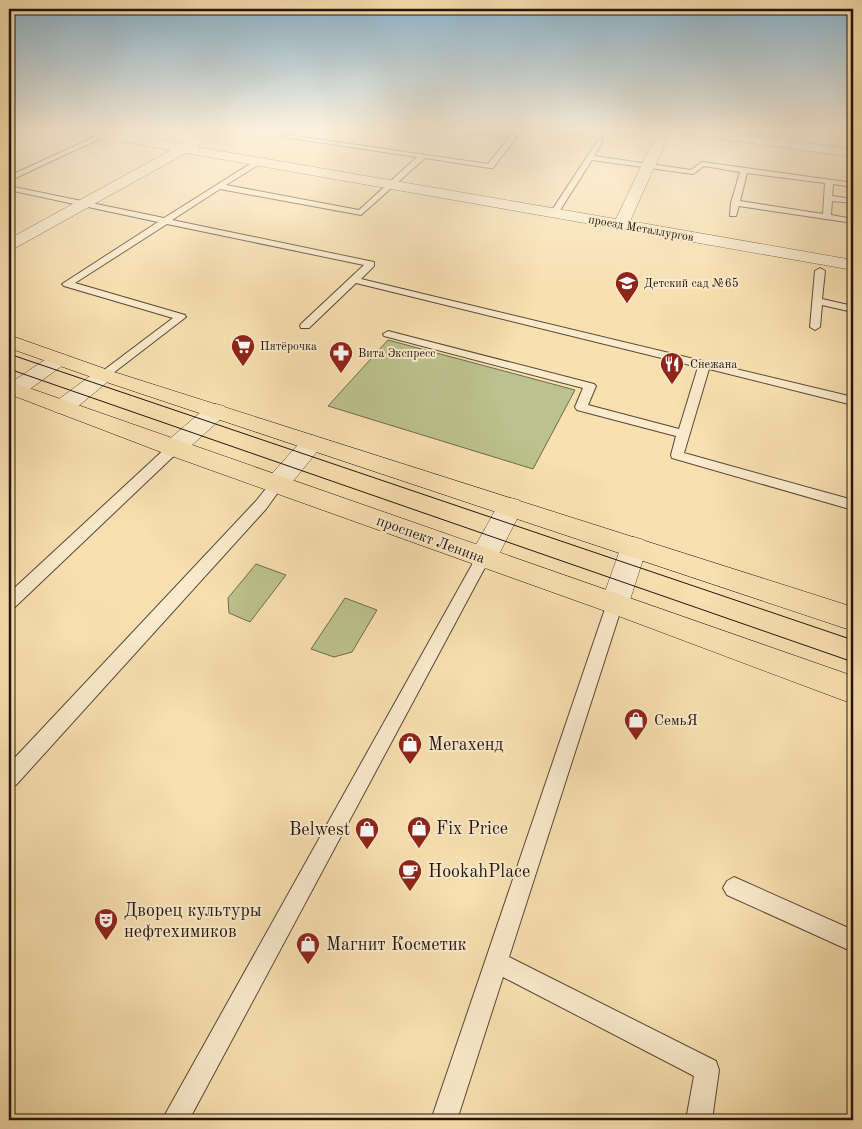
<svg xmlns="http://www.w3.org/2000/svg" width="862" height="1129" font-family="'Old Standard TT',serif">
<style>
.green{fill:#bcc28d;stroke:#6f6a4c}
.lines{fill:none;stroke-linecap:round;stroke-linejoin:round}
.service-casing{stroke:#584635;stroke-width:2}
.minor-casing{stroke:#584635;stroke-width:1}
.primary-casing{stroke:#22130c;stroke-width:1}
.service{fill:#faebcc;fill-rule:evenodd}
.minor{fill:#faebcc;fill-rule:evenodd}
.primary{fill:#f8e0b1;fill-rule:evenodd}
.tram{stroke:#22130c;stroke-width:1}
.labels{text-anchor:middle;stroke-width:4;stroke-linejoin:round;paint-order:stroke}
.far-street-label{font-size:12px;fill:#22130c;stroke:#faebcc}
.far-poi-label{font-size:12px;fill:#22130c;stroke:#faebcc;text-anchor:start}
.street-label{font-size:15px;fill:#22130c;stroke:#faebcc}
.poi-label{font-size:15px;fill:#22130c;stroke:#faebcc;text-anchor:start}
.near-poi-label{font-size:18px;fill:#22130c;stroke:#faebcc;text-anchor:start}
</style>
<rect width="100%" height="100%" fill="#f8e0b1"/>
<filter id="stains"><feTurbulence type="fractalNoise" baseFrequency=".004" numOctaves="4"/><feColorMatrix values="0 0 0 0 .2 0 0 0 0 .09 0 0 0 0 .02 0 0 0 .5 -.17"/></filter>
<radialGradient id="worn" r=".72"><stop offset=".6" stop-color="#630" stop-opacity="0"/><stop offset="1" stop-color="#630" stop-opacity=".3"/></radialGradient>
<path class="green" d="M 694,129 L 746,129 L 778,136 L 780,140 Z
M 388,340 L 575,390 L 533,469 L 328,406 Z
M 256,564 L 286,575 L 250,622 L 229,613 L 228,598 Z
M 345,598 L 377,610 L 352,652 L 334,657 L 311,649 Z"/>
<g class="lines">
<g class="service-casing">
<path id="service" d="M 112,129 L 120,129 L 9,181 L 9,176 Z
M 452,129 L 468,129 L 517,137 L 493,168 L 490,168 L 425,158 L 361,215 L 220,189 L 172,220 L 374,262 L 374,266 L 361,279 L 853,397 L 853,405 L 709,369 L 684,453 L 853,500 L 853,510 L 672,458 L 671,455 L 676,436 L 577,410 L 575,407 L 583,388 L 384,336 L 383,334 L 388,331 L 594,384 L 596,386 L 588,405 L 679,429 L 698,367 L 356,283 L 309,328 L 301,328 L 300,326 L 301,324 L 364,265 L 167,224 L 75,283 L 185,315 L 186,317 L 108,377 L 100,377 L 98,375 L 100,373 L 173,318 L 64,286 L 62,284 L 158,222 L 9,190 L 9,186 L 164,218 L 258,159 L 262,161 L 261,163 L 226,185 L 359,210 L 417,157 L 284,137 L 281,135 L 282,134 L 488,164 L 509,138 L 455,131 Z
M 600,139 L 603,141 L 594,156 L 691,170 L 702,162 L 853,183 L 853,187 L 833,184 L 832,196 L 853,199 L 853,203 L 832,201 L 831,215 L 853,219 L 853,223 L 739,206 L 736,216 L 730,216 L 731,203 L 740,172 L 704,166 L 693,174 L 592,160 L 557,215 L 551,215 L 550,213 L 598,140 ZM 747,173 L 825,183 L 823,214 L 740,201 Z
M 820,268 L 825,271 L 822,299 L 853,306 L 853,312 L 822,305 L 820,327 L 815,330 L 810,327 L 815,271 Z
M 174,444 L 180,448 L 179,451 L 15,607 L 9,608 L 9,593 L 169,445 Z
M 277,479 L 282,481 L 284,484 L 266,509 L 16,785 L 9,787 L 9,764 L 256,501 L 272,481 Z
M 483,552 L 488,554 L 490,558 L 189,1120 L 162,1120 L 478,554 Z
M 615,596 L 621,598 L 623,603 L 509,957 L 716,1061 L 719,1070 L 712,1120 L 686,1120 L 694,1076 L 503,977 L 457,1120 L 431,1120 L 607,603 L 609,598 Z
M 734,877 L 853,930 L 853,952 L 727,895 L 723,888 L 727,881 Z"/>
</g>
<g class="minor-casing">
<path id="minor" d="M 67,129 L 93,129 L 182,144 L 210,129 L 225,129 L 223,132 L 197,147 L 616,219 L 659,129 L 697,129 L 853,149 L 853,157 L 670,132 L 630,221 L 853,260 L 853,270 L 186,153 L 15,248 L 9,250 L 9,239 L 171,150 L 73,133 Z
M 59,353 L 66,355 L 69,359 L 66,363 L 23,394 L 15,396 L 9,394 L 9,384 L 52,355 Z
M 104,369 L 111,371 L 114,375 L 111,379 L 71,412 L 63,414 L 55,412 L 52,407 L 55,402 L 97,371 Z
M 216,404 L 224,406 L 227,411 L 224,416 L 182,454 L 174,456 L 166,454 L 162,448 L 166,442 L 208,406 Z
M 312,435 L 320,438 L 324,443 L 320,448 L 286,490 L 277,493 L 268,490 L 265,484 L 268,478 L 304,438 Z
M 510,498 L 519,500 L 523,507 L 493,566 L 483,569 L 473,566 L 469,558 L 473,550 L 501,500 Z
M 634,537 L 644,540 L 647,547 L 629,603 L 625,611 L 615,615 L 605,611 L 601,603 L 621,547 L 624,540 Z"/>
</g>
<g class="primary-casing">
<path id="primary" d="M 9,335 L 111,371 L 853,607 L 853,631 L 97,379 L 9,348 Z
M 9,381 L 853,676 L 853,704 L 605,611 L 166,454 L 9,394 Z"/>
</g>
<use href="#service" class="service"/>
<use href="#minor" class="minor"/>
<use href="#primary" class="primary"/>
<path class="tram" d="M 9,354 L 853,640
M 9,369 L 853,662"/>
</g>
<linearGradient id="sky" x2="0" y2="1"><stop stop-color="#8bb7d2"/><stop offset="0.45" stop-color="#fcf1dc"/><stop offset="1" stop-color="#fcf1dc" stop-opacity="0"/></linearGradient>
<rect width="862" height="287" fill="url(#sky)"/>
<defs>
<g id="school-pin" transform="scale(1.25)"><path d="M0 17L-7.5 6A9.5 9.5 0 1 1 7.5 6Z" fill="#8f2418" stroke="#faebcc"/><path d="M0-5L7-2L0 1L-7-2ZM-4 1L0 2.5L4 1V4Q0 6-4 4Z" fill="#fff"/></g>
<g id="supermarket-pin" transform="scale(1.25)"><path d="M0 17L-7.5 6A9.5 9.5 0 1 1 7.5 6Z" fill="#8f2418" stroke="#faebcc"/><path d="M-6-5.5h2.5l.6 2H6L4.5 2H-2.5L-4.4-4H-6ZM-1.5 3.2a1.3 1.3 0 1 0 .1 0ZM3 3.2a1.3 1.3 0 1 0 .1 0Z" fill="#fff"/></g>
<g id="pharmacy-pin" transform="scale(1.25)"><path d="M0 17L-7.5 6A9.5 9.5 0 1 1 7.5 6Z" fill="#8f2418" stroke="#faebcc"/><path d="M-2-6h4v4h4v4h-4v4h-4v-4h-4v-4h4Z" fill="#fff"/></g>
<g id="restaurant-pin" transform="scale(1.25)"><path d="M0 17L-7.5 6A9.5 9.5 0 1 1 7.5 6Z" fill="#8f2418" stroke="#faebcc"/><path d="M-5-6h1v4h1v-4h1v4h1v-4h1v5L-1.5 .5V6h-2V.5L-5-1ZM5-6V6H3V1.5H1.5Q1.5-4 5-6Z" fill="#fff"/></g>
<g id="shop-pin" transform="scale(1.25)"><path d="M0 17L-7.5 6A9.5 9.5 0 1 1 7.5 6Z" fill="#8f2418" stroke="#faebcc"/><path d="M-5-2.5h2.3a2.7 3.5 0 0 1 5.4 0H5L5.5 6h-11ZM-1.5-2.5h3a1.5 2.3 0 0 0-3 0Z" fill="#fff"/></g>
<g id="cafe-pin" transform="scale(1.25)"><path d="M0 17L-7.5 6A9.5 9.5 0 1 1 7.5 6Z" fill="#8f2418" stroke="#faebcc"/><path d="M-5.5-4.5H6V0H3Q3 3.5 0 3.5H-2.5Q-5.5 3.5-5.5 0ZM3-3.2v2h1.7v-2ZM-6 4.5H4V6H-6Z" fill="#fff"/></g>
<g id="theatre-pin" transform="scale(1.25)"><path d="M0 17L-7.5 6A9.5 9.5 0 1 1 7.5 6Z" fill="#8f2418" stroke="#faebcc"/><path d="M-5-5.5Q0-4 5-5.5V0Q5 5 0 6Q-5 5-5 0ZM-3.3-2.5H-1v1.5H-3.3ZM1-2.5H3.3v1.5H1ZM-2.8 1Q0 5.5 2.8 1Z" fill="#fff"/></g>
</defs>
<g fill-rule="evenodd">
<use href="#school-pin" x="627" y="283"/>
<use href="#supermarket-pin" x="243" y="346"/>
<use href="#pharmacy-pin" x="341" y="353"/>
<use href="#restaurant-pin" x="672" y="364"/>
<use href="#shop-pin" x="636" y="720"/>
<use href="#shop-pin" x="410" y="744"/>
<use href="#shop-pin" x="419" y="828"/>
<use href="#shop-pin" x="367" y="829"/>
<use href="#cafe-pin" x="410" y="871"/>
<use href="#theatre-pin" x="106" y="920"/>
<use href="#shop-pin" x="308" y="944"/>
</g>
<g class="labels">
<g class="far-street-label">
<text transform="translate(641 228) rotate(10)" y="4">проезд Металлургов</text>
</g>
<g class="far-poi-label">
<text x="644" y="287">Детский сад №65</text>
<text x="260" y="350">Пятёрочка</text>
<text x="358" y="357">Вита Экспресс</text>
<text x="690" y="368">Снежана</text>
</g>
<g class="street-label">
<text transform="translate(431 539) rotate(20)" y="5">проспект Ленина</text>
</g>
<g class="poi-label">
<text x="654" y="725">СемьЯ</text>
</g>
<g class="near-poi-label">
<text x="428" y="750">Мегахенд</text>
<text x="436" y="834">Fix Price</text>
<text x="350" y="835" text-anchor="end">Belwest</text>
<text x="428" y="877">HookahPlace</text>
<text x="124" y="916">Дворец культуры<tspan x="124" dy="21">нефтехимиков</tspan></text>
<text x="326" y="950">Магнит Косметик</text>
</g>
</g>
<rect width="862" height="1129" fill="none" stroke="#f8e0b1" stroke-width="30"/>
<rect x="10" y="10" width="842" height="1109" fill="none" stroke="#22130c" stroke-width="2.5"/>
<rect x="15" y="15" width="832" height="1099" fill="none" stroke="#22130c"/>
<rect width="100%" height="100%" filter="url(#stains)"/>
<rect width="100%" height="100%" fill="url(#worn)"/>
</svg>
